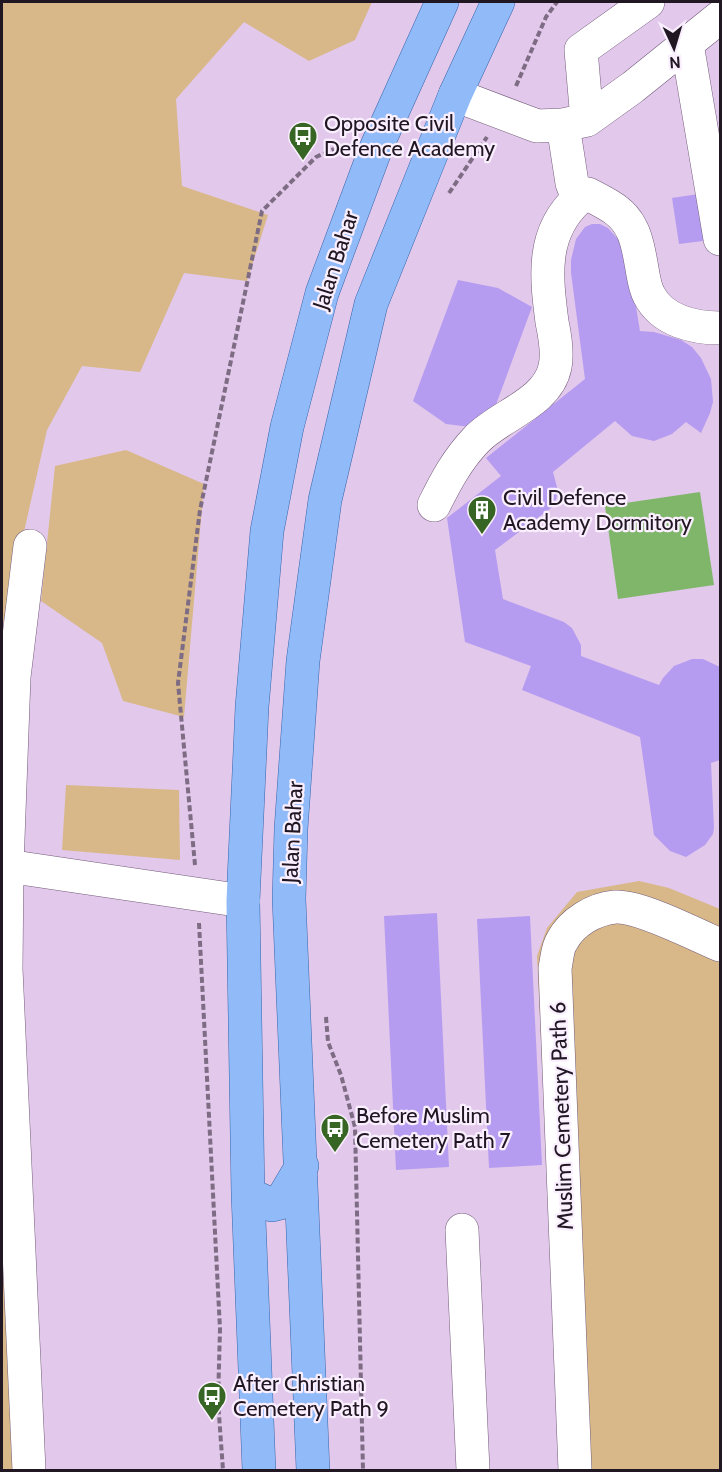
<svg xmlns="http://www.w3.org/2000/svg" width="722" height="1472" font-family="Cabin,sans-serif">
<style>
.green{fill:#d8b888}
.water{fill:#7fb66a}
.building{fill:#b69cf0}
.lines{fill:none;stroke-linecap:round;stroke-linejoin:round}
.minor-casing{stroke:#735c7a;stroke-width:34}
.major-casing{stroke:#3964aa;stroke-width:34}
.path{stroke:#7d6c83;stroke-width:4;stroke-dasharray:6 3;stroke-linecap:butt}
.minor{stroke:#fff;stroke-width:33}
.major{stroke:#90bbf8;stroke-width:33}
.labels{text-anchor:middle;stroke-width:4.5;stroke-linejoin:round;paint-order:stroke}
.poi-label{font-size:22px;fill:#201723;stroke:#faeffe;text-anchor:start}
.street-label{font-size:22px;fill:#201723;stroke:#faeffe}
</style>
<rect width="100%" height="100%" fill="#e2c8eb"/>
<path class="green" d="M 2,2 L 372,2 L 355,40 L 309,61 L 244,22 L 176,99 L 182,186 L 268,215 L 247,281 L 184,273 L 140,372 L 82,366 L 47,430 L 2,629 Z
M 126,450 L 204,484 L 184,717 L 123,701 L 102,643 L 41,601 L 55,466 Z
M 66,785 L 179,790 L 180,860 L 62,850 Z
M 639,881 L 669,888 L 720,909 L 720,1470 L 564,1470 L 549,1210 L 537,956 L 547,928 L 577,892 Z
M 2,1194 L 14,1470 L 2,1470 Z"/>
<path class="water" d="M 700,492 L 714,585 L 618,599 L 605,506 Z"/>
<path class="building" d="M 705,193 L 711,240 L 679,244 L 672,198 Z
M 592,224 L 600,224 L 608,228 L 623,245 L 629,264 L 640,331 L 654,332 L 681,340 L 692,347 L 701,358 L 711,379 L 713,402 L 710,413 L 701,433 L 686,422 L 672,434 L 654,441 L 632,436 L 615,421 L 553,472 L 558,491 L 555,503 L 551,508 L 495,550 L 503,599 L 564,622 L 572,628 L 581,645 L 581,656 L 659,685 L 663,678 L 674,666 L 692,659 L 703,659 L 720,667 L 720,760 L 711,763 L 714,828 L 713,834 L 705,845 L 686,857 L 670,851 L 654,835 L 640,737 L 522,690 L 531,666 L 465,642 L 447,518 L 501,476 L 486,458 L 585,379 L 571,273 L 571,260 L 576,239 L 585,227 Z
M 458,280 L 498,288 L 532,307 L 487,429 L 446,424 L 413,401 Z
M 437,913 L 449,1167 L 396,1170 L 384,916 Z
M 530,916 L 542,1165 L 489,1168 L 477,919 Z"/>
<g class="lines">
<g class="minor-casing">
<path id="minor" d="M 687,44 L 720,239
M 455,95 L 537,126 L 563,125 L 587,120 L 633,87 L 720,17
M 587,120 L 581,50 L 648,2
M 563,125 L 572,183 L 578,199 L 588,194 C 605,203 622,210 631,228 C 637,238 639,252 641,263 C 643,273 644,286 649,295 C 662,321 694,328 720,328
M 434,505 C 446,481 457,460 476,440 C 499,415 547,404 555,367 C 558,353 555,336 552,322 C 546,276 541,233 578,199
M 7,866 L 243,901
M 462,1230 L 473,1470
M 29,1470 L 6,969 L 7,866 L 14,677 L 30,546
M 575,1470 L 555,968 C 557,960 557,948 562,941 C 572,922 594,909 615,907 C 639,905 696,935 720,945"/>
</g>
<g class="major-casing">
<path id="major" d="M 248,1194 L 272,1205 L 280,1203 L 302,1166
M 259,1470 L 248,1194 L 243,901 L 252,707 L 267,531 L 287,427 L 322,293 L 376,148 L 442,2
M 313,1470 L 289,899 L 291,829 L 303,661 L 325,500 L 371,304 L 455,95 L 498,2"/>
</g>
<path class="path" d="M 516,86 L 546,17 L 557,2
M 449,193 L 487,137
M 195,865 L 178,683 L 200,510 L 262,211 L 316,157 L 334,149
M 199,923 L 220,1329 L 218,1401 L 223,1470
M 326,1017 L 328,1042 L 341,1075 L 355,1127 L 363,1470"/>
<use href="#minor" class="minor"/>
<use href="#major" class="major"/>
</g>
<defs>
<g id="bus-pin" transform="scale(1.5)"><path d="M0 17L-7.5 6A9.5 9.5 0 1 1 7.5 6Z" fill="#376524" stroke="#faeffe"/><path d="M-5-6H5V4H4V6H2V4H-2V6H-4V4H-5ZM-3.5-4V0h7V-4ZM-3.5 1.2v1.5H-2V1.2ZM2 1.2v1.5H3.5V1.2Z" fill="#fff"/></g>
<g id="building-pin" transform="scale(1.5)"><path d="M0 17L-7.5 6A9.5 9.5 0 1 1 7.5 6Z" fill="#376524" stroke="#faeffe"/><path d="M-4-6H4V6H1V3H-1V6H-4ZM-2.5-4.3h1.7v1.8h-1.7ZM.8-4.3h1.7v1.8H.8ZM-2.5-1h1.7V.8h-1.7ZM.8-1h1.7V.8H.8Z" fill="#fff"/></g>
</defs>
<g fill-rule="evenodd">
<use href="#bus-pin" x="303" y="136"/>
<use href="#building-pin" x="482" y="510"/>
<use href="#bus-pin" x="335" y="1128"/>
<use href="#bus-pin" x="212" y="1396"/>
</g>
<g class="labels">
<g class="poi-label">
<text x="324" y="131">Opposite Civil<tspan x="324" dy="25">Defence Academy</tspan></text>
<text x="503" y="505">Civil Defence<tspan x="503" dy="25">Academy Dormitory</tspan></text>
<text x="356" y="1123">Before Muslim<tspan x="356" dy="25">Cemetery Path 7</tspan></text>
<text x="233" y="1391">After Christian<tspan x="233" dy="25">Cemetery Path 9</tspan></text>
</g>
<g class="street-label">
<text transform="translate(335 260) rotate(-72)" y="8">Jalan Bahar</text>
<text transform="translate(292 832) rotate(-87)" y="8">Jalan Bahar</text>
<text transform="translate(561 1116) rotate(-92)" y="8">Muslim Cemetery Path 6</text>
</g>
</g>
<rect width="722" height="1472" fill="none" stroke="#201723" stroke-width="6"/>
<g transform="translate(674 48) rotate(176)" stroke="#faeffe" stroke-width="4.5" paint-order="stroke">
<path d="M0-4.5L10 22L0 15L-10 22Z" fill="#201723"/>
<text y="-9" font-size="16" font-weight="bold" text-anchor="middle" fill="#201723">N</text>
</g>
</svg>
